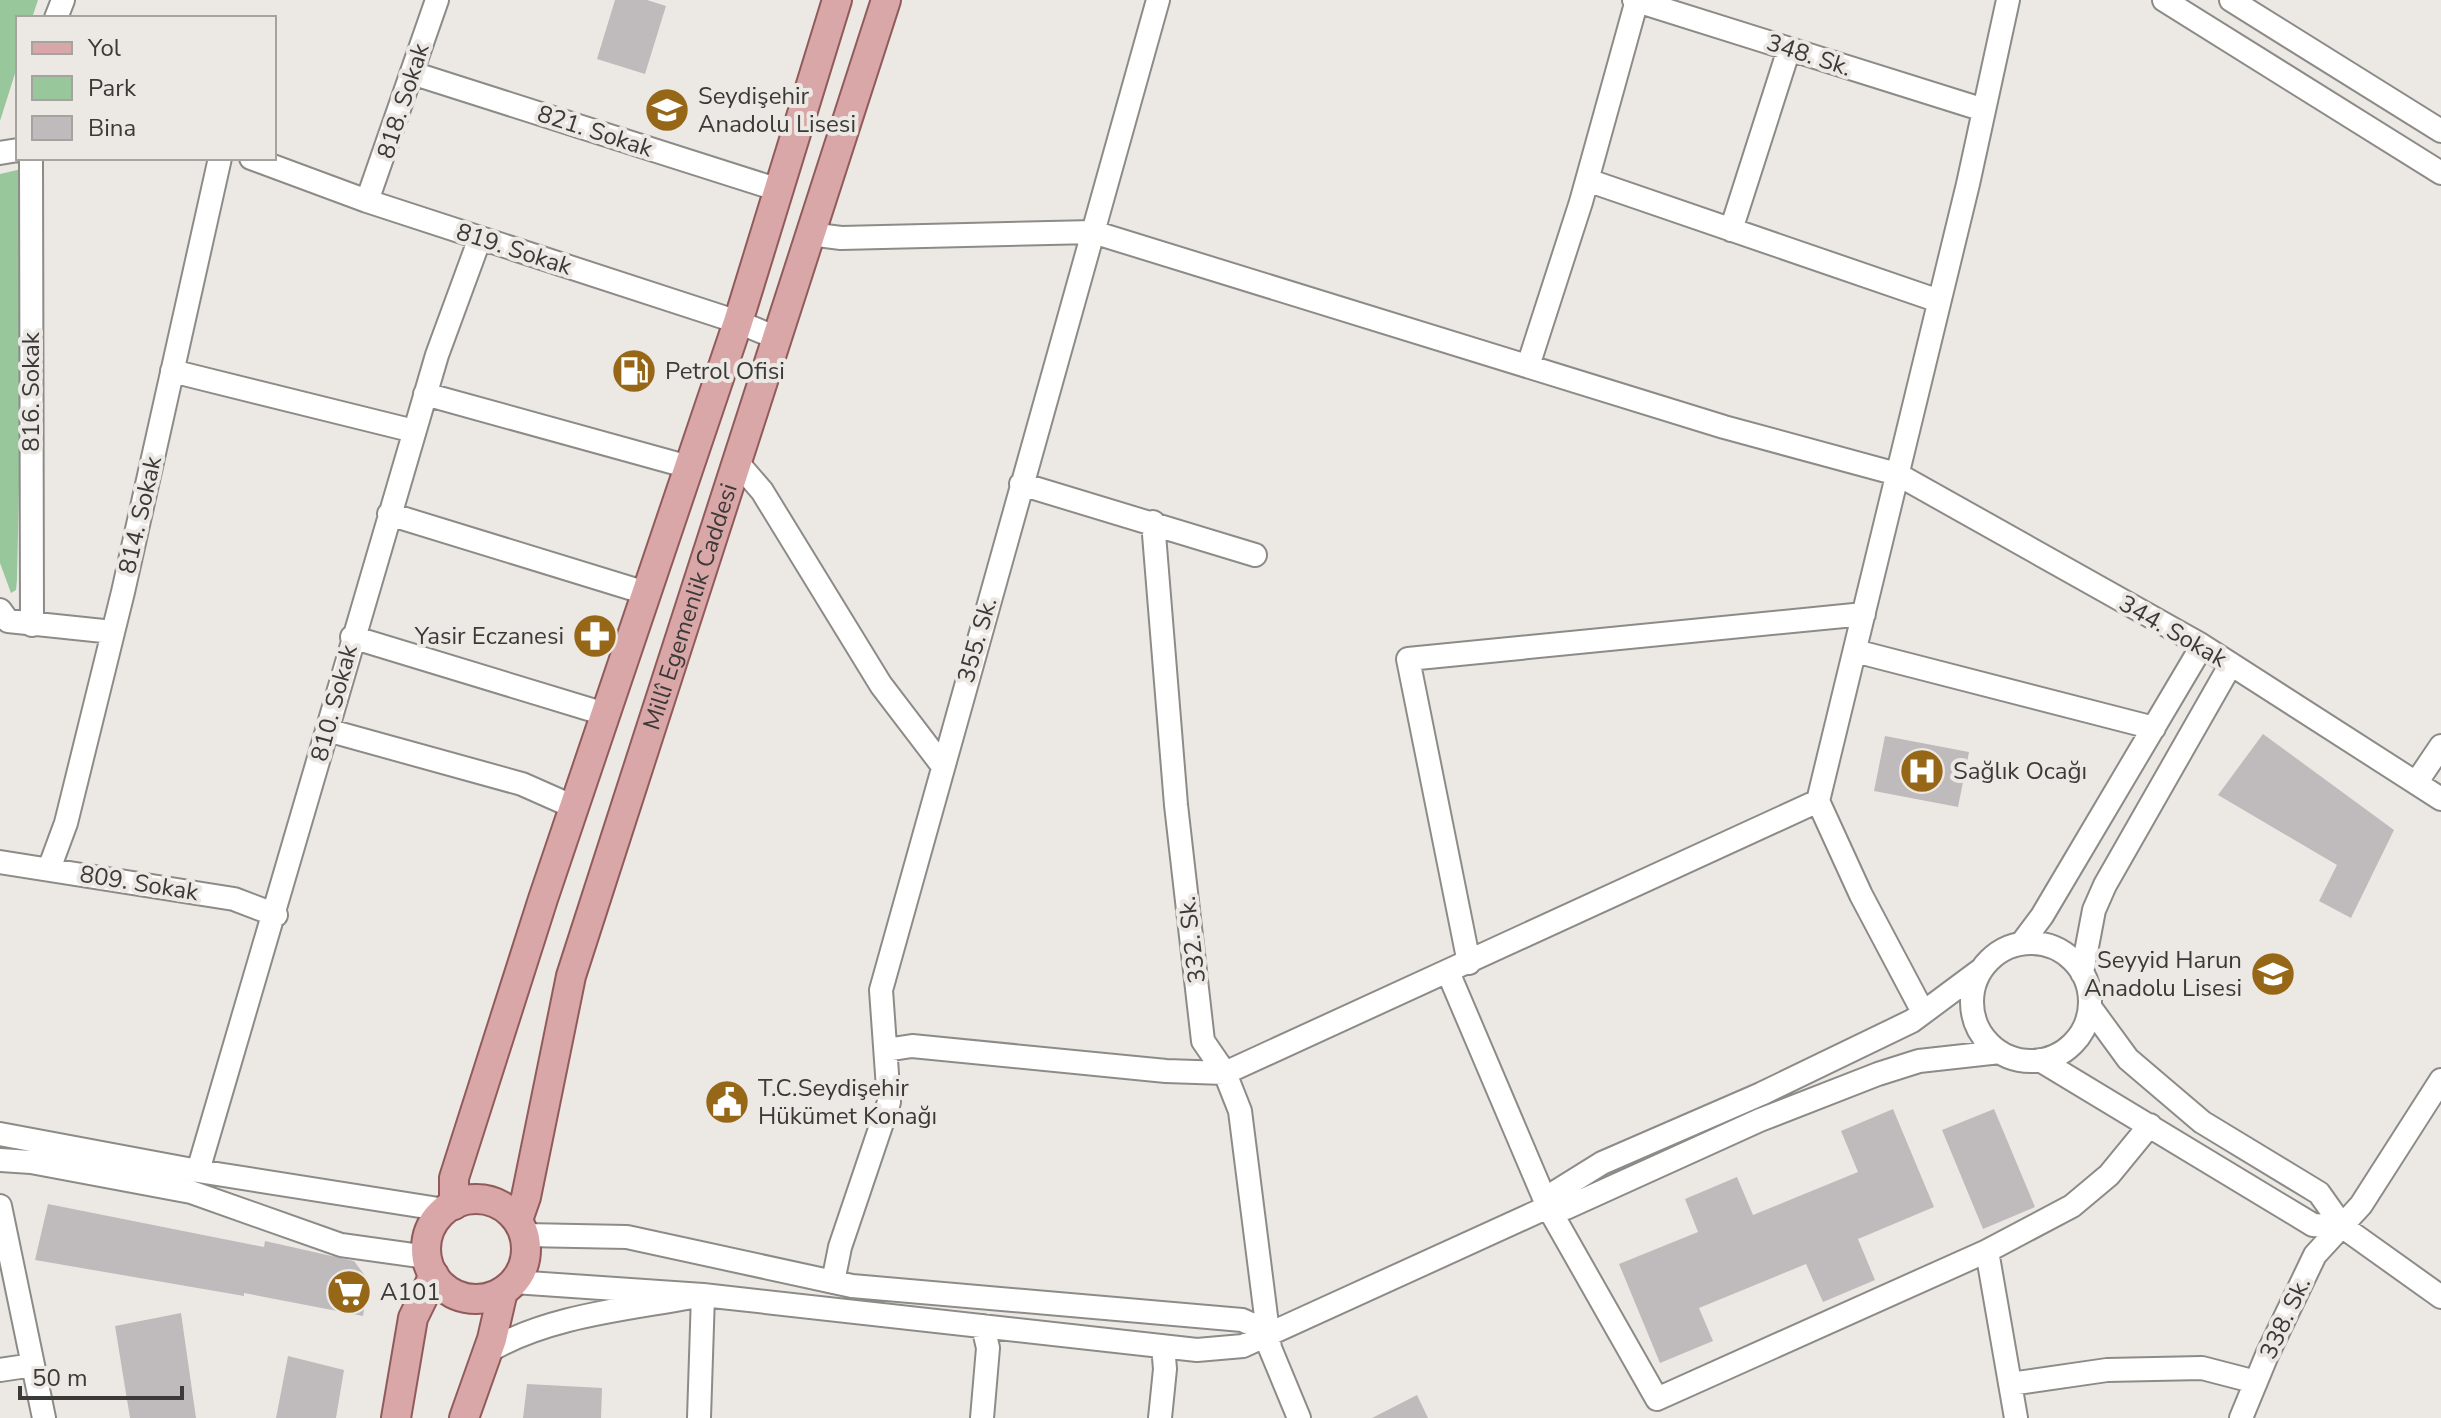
<svg xmlns="http://www.w3.org/2000/svg" width="2441" height="1418" font-family="'Nunito Sans',sans-serif">
<style>
.green{fill:#98c79c}
.building{fill:#bfbbbd}
.lines{fill:none;stroke-linecap:round;stroke-linejoin:round}
.minor-casing{stroke:#8d8b87;stroke-width:26}
.major-casing{stroke:#915b5b;stroke-width:32}
.minor{stroke:#fff;stroke-width:22}
.major{stroke:#d9a7a7;stroke-width:28}
.labels{text-anchor:middle;stroke-width:8;stroke-linejoin:round;paint-order:stroke}
.street-label{font-size:24px;fill:#3b3a39;stroke:#ece9e5}
.poi-label{font-size:24px;fill:#3b3a39;stroke:#ece9e5;text-anchor:start}
</style>
<rect width="100%" height="100%" fill="#ece9e5"/>
<path class="green" d="M 0,0 L 38,0 L 32,18 L 18,18 L 18,64 L 0,121 Z
M 26,168 L 17,580 L 16,590 L 11,593 L 0,563 L 0,174 Z"/>
<path class="building" d="M 615,0 L 647,0 L 666,6 L 645,74 L 597,59 Z
M 2263,734 L 2394,830 L 2351,918 L 2319,901 L 2337,865 L 2218,795 Z
M 1885,736 L 1969,752 L 1958,807 L 1874,791 Z
M 1893,1109 L 1934,1207 L 1858,1239 L 1875,1280 L 1823,1302 L 1806,1264 L 1699,1308 L 1713,1341 L 1660,1363 L 1619,1264 L 1698,1232 L 1685,1199 L 1737,1177 L 1753,1215 L 1858,1172 L 1841,1131 Z
M 1994,1109 L 2035,1207 L 1983,1229 L 1942,1130 Z
M 48,1204 L 264,1247 L 265,1241 L 354,1261 L 369,1281 L 363,1316 L 244,1293 L 244,1296 L 35,1260 Z
M 181,1313 L 196,1418 L 130,1418 L 115,1326 Z
M 288,1356 L 344,1370 L 336,1418 L 276,1418 Z
M 527,1384 L 602,1388 L 601,1418 L 523,1418 Z
M 1417,1395 L 1428,1418 L 1372,1418 Z"/>
<g class="lines">
<g class="minor-casing">
<path id="minor" d="M 1634,0 L 1984,110
M 2164,0 L 2441,173
M 2231,0 L 2441,131
M 56,18 L 63,0
M 412,73 L 779,190
M 0,153 L 18,150
M 31,158 L 32,625
M 251,158 L 367,201 L 738,322 L 777,338
M 1587,180 L 1939,301
M 367,201 L 437,0
M 1731,230 L 1789,49
M 810,234 L 841,238 L 1093,232 L 1724,427 L 1897,474 L 2198,643 L 2441,799
M 1528,366 L 1581,202 L 1637,0
M 172,371 L 414,431
M 425,394 L 689,467
M 737,462 L 762,491 L 881,685 L 942,765
M 1021,484 L 1255,555
M 389,514 L 646,593
M 1153,522 L 1176,805 L 1203,1041 L 1225,1073 L 1240,1111 L 1270,1348 L 1299,1418
M 0,610 L 8,621 L 113,632
M 352,637 L 605,714
M 1855,651 L 2154,728
M 327,730 L 522,784 L 574,807
M 2416,783 L 2441,746
M 0,862 L 234,899 L 276,915
M 49,869 L 66,823 L 123,592 L 220,158
M1972 1002a59 59 0 1 1 118 0a59 59 0 1 1-118 0Z
M 2021,944 L 2042,916 L 2202,646
M 1469,963 L 1408,659 L 1864,614
M 1448,972 L 1548,1207 L 1657,1399 L 1987,1251 L 2072,1206 L 2109,1175 L 2150,1125
M 2082,973 L 2094,910 L 2105,885 L 2231,664
M 2090,1007 L 2128,1059 L 2202,1122 L 2319,1193 L 2343,1227 L 2441,1297
M 1923,1012 L 1861,895 L 1818,801 L 1968,184 L 2008,0
M 886,1050 L 912,1046 L 1166,1071 L 1225,1073 L 1818,801
M 2040,1060 L 2313,1225 L 2343,1227
M 0,1134 L 198,1171 L 445,1210
M 0,1160 L 31,1162 L 191,1192 L 341,1245 L 427,1257
M 198,1171 L 437,355 L 480,238
M 0,1206 L 44,1418
M 1548,1207 L 1557,1191 L 1602,1163 L 1761,1094 L 1912,1021 L 1982,969
M 525,1235 L 627,1237 L 852,1286 L 1242,1320 L 1269,1332
M 1987,1251 L 2016,1418
M 514,1282 L 703,1295 L 1197,1350 L 1243,1346 L 1548,1207 L 1566,1208 L 1760,1120 L 1878,1074 L 1919,1061 L 2000,1052
M 833,1282 L 840,1247 L 889,1102 L 881,990 L 1158,0
M 487,1352 C 551,1314 632,1309 703,1295 L 699,1418
M 0,1370 L 33,1365
M 2010,1384 L 2107,1370 L 2202,1368 L 2256,1382
M 982,1418 L 988,1348 L 983,1326
M 1160,1418 L 1165,1369 L 1163,1346
M 2241,1418 L 2267,1355 L 2315,1255 L 2361,1205 L 2441,1080"/>
</g>
<g class="major-casing">
<g id="major">
<circle cx="476" cy="1249" r="50"/>
<path d="M 454,1205 L 454,1178 L 543,899 L 738,322 L 837,0"/>
<path id="s1" d="M 518,1220 L 526,1197 L 571,976 L 886,0"/>
<path d="M 396,1418 L 413,1318 L 434,1275"/>
<path d="M 464,1418 L 492,1339 L 503,1291"/>
</g>
</g>
<use href="#minor" class="minor"/>
<use href="#major" class="major"/>
</g>
<defs>
<g id="school-disc" transform="scale(2.3)"><circle r="9.5" fill="#976718" stroke="#ece9e5"/><path d="M0-5L7-2L0 1L-7-2ZM-4 1L0 2.5L4 1V4Q0 6-4 4Z" fill="#fff"/></g>
<g id="fuel-disc" transform="scale(2.3)"><circle r="9.5" fill="#976718" stroke="#ece9e5"/><path d="M-5.5-6h7V0h2V4h1.3V-2.5L3-4.5l.8-.8L6-3V5H2.5V1h-1V6h-7ZM-4.2-4.7v3.2H.2V-4.7Z" fill="#fff"/></g>
<g id="pharmacy-disc" transform="scale(2.3)"><circle r="9.5" fill="#976718" stroke="#ece9e5"/><path d="M-2-6h4v4h4v4h-4v4h-4v-4h-4v-4h4Z" fill="#fff"/></g>
<g id="hospital-disc" transform="scale(2.3)"><circle r="9.5" fill="#976718" stroke="#ece9e5"/><path d="M-5-5h3v3.5h4V-5h3V5h-3V1.5h-4V5h-3Z" fill="#fff"/></g>
<g id="civic-disc" transform="scale(2.3)"><circle r="9.5" fill="#976718" stroke="#ece9e5"/><path d="M-.6-6.5H3V-4.5H.6V-3L4-1V1h2V6H-6V1h2V-1L-.6-3ZM-1.2 2.5V6h2.4V2.5Z" fill="#fff"/></g>
<g id="supermarket-disc" transform="scale(2.3)"><circle r="9.5" fill="#976718" stroke="#ece9e5"/><path d="M-6-5.5h2.5l.6 2H6L4.5 2H-2.5L-4.4-4H-6ZM-1.5 3.2a1.3 1.3 0 1 0 .1 0ZM3 3.2a1.3 1.3 0 1 0 .1 0Z" fill="#fff"/></g>
</defs>
<g fill-rule="evenodd">
<use href="#school-disc" x="667" y="110"/>
<use href="#fuel-disc" x="634" y="371"/>
<use href="#pharmacy-disc" x="595" y="636"/>
<use href="#hospital-disc" x="1922" y="771"/>
<use href="#school-disc" x="2273" y="974"/>
<use href="#civic-disc" x="727" y="1102"/>
<use href="#supermarket-disc" x="349" y="1292"/>
</g>
<g class="labels">
<g class="street-label">
<text transform="translate(1809 55) rotate(18)" y="8">348. Sk.</text>
<text transform="translate(403 101) rotate(-72)" y="8">818. Sokak</text>
<text transform="translate(595 131) rotate(18)" y="8">821. Sokak</text>
<text transform="translate(514 249) rotate(18)" y="8">819. Sokak</text>
<text transform="translate(31 392) rotate(-90)" y="8">816. Sokak</text>
<text transform="translate(140 515) rotate(-77)" y="8">814. Sokak</text>
<text dy="8" stroke="none"><textPath href="#s1" startOffset="638">Millî Egemenlik Caddesi</textPath></text>
<text transform="translate(2173 631) rotate(30)" y="8">344. Sokak</text>
<text transform="translate(977 640) rotate(-74)" y="8">355. Sk.</text>
<text transform="translate(334 703) rotate(-75)" y="8">810. Sokak</text>
<text transform="translate(139 883) rotate(9)" y="8">809. Sokak</text>
<text transform="translate(1192 940) rotate(-97)" y="8">332. Sk.</text>
<text transform="translate(2285 1318) rotate(-65)" y="8">338. Sk.</text>
</g>
<g class="poi-label">
<text x="698" y="104">Seydişehir<tspan x="698" dy="28">Anadolu Lisesi</tspan></text>
<text x="665" y="379">Petrol Ofisi</text>
<text x="564" y="644" text-anchor="end">Yasir Eczanesi</text>
<text x="1953" y="779">Sağlık Ocağı</text>
<text x="2242" y="968" text-anchor="end">Seyyid Harun<tspan x="2242" dy="28">Anadolu Lisesi</tspan></text>
<text x="758" y="1096">T.C.Seydişehir<tspan x="758" dy="28">Hükümet Konağı</tspan></text>
<text x="380" y="1300">A101</text>
</g>
</g>
<rect x="16" y="16" width="260" height="144" fill="#ece9e5" stroke="#a5a3a0" stroke-width="2"/>
<rect x="32" y="42" width="40" height="12" fill="#d9a7a7" stroke="#a5a3a0" stroke-width="2"/>
<text x="88" y="56" font-size="24" fill="#3b3a39">Yol</text>
<rect x="32" y="76" width="40" height="24" fill="#98c79c" stroke="#a5a3a0" stroke-width="2"/>
<text x="88" y="96" font-size="24" fill="#3b3a39">Park</text>
<rect x="32" y="116" width="40" height="24" fill="#bfbbbd" stroke="#a5a3a0" stroke-width="2"/>
<text x="88" y="136" font-size="24" fill="#3b3a39">Bina</text>
<path d="M20 1386v12h162v-12" fill="none" stroke="#3b3a39" stroke-width="4"/>
<text x="32" y="1386" font-size="24" fill="#3b3a39" stroke="#ece9e5" stroke-width="6" paint-order="stroke">50 m</text>
</svg>
